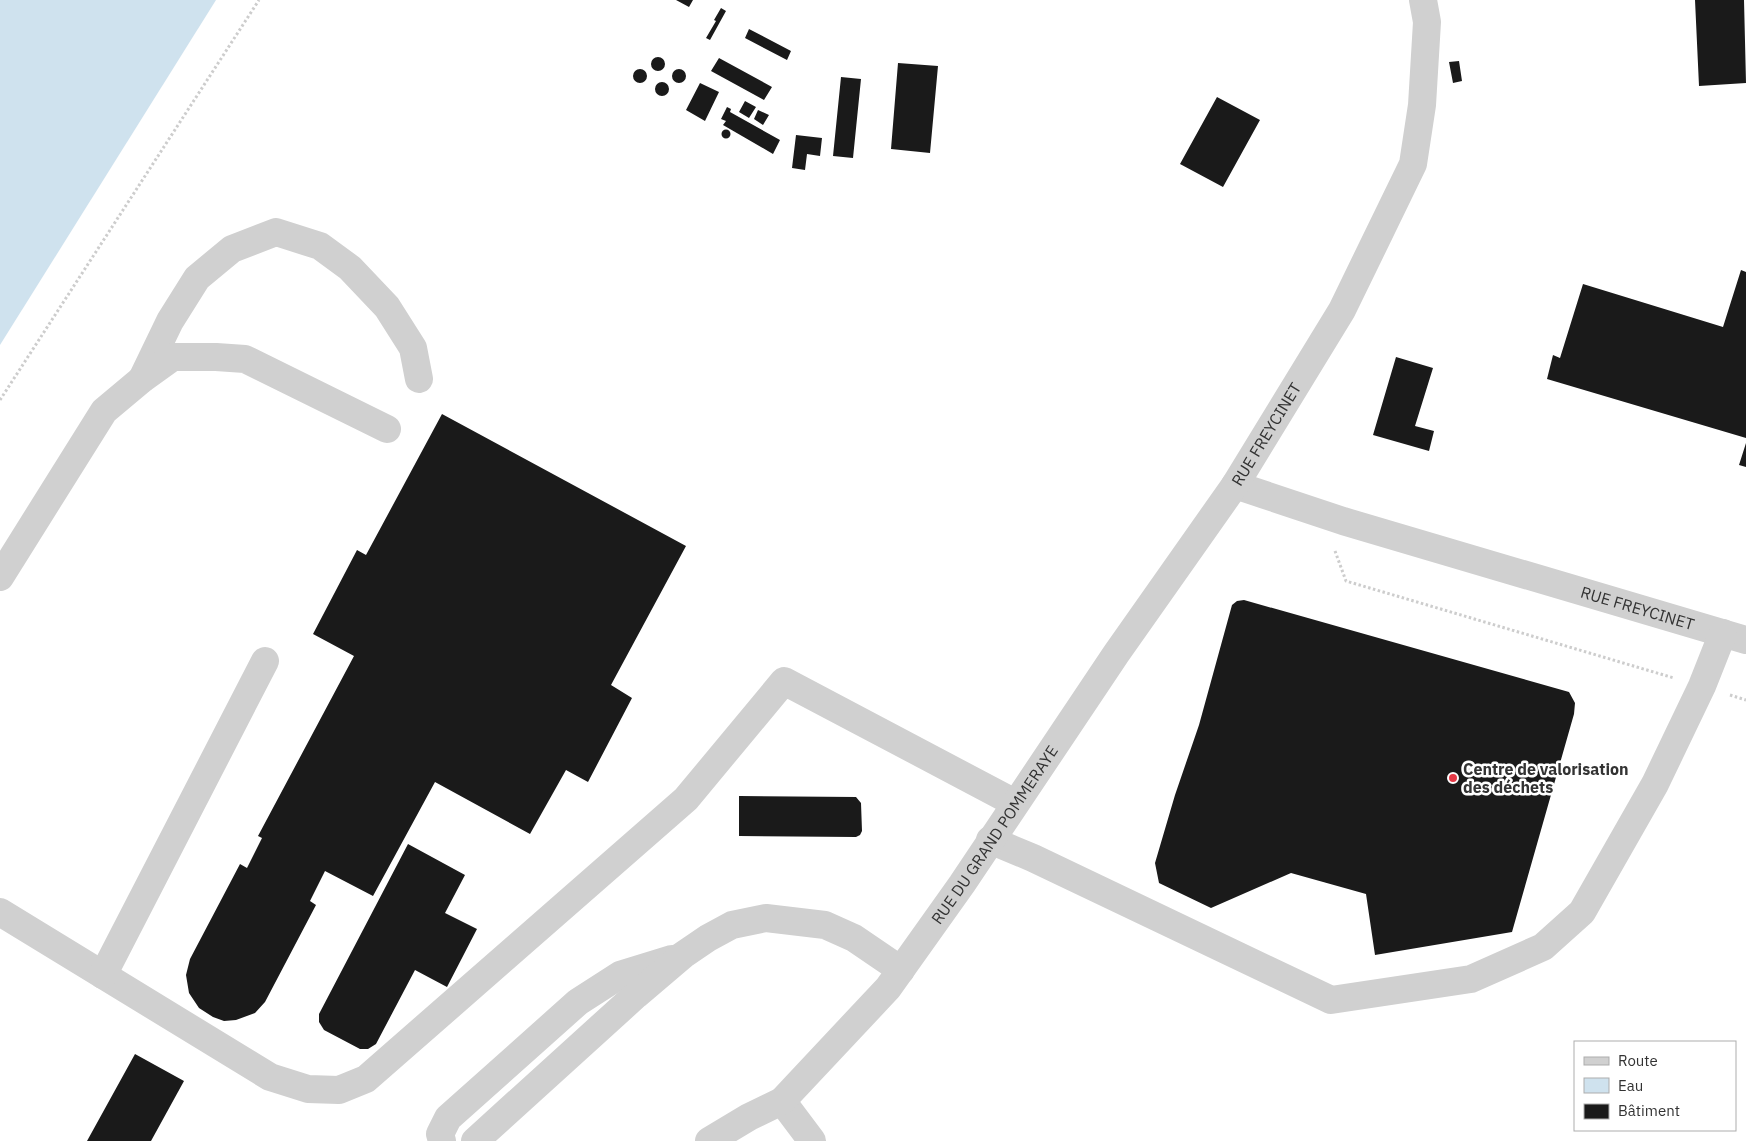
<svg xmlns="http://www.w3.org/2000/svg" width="1746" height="1141" font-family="'IBM Plex Sans',sans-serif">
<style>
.water{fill:#cfe2ee}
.building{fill:#1a1a1a}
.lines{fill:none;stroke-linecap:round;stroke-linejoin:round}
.path{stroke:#cdcdcd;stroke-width:3;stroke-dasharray:2.5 2.5;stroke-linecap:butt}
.minor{stroke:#d0d0d0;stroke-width:28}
.poi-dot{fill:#e63946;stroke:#fff;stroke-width:2}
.labels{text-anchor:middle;stroke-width:5;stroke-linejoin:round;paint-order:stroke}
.street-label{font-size:16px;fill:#333;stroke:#fff}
.poi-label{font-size:16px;font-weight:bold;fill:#333;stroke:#fff;text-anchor:start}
</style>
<rect width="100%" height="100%" fill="#fff"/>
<path class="water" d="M 0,0 L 216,0 L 0,345 Z"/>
<path class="building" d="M 676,0 L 693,0 L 689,7 Z
M 1695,0 L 1744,0 L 1746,83 L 1699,86 Z
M 721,8 L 726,11 L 710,40 L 706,38 L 716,21 L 714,20 Z
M 749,29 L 791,51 L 787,60 L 745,38 Z
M651 64a7 7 0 1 1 14 0a7 7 0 1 1-14 0Z
M 719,58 L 772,87 L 764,100 L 711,71 Z
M 1459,61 L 1462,81 L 1453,83 L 1449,62 Z
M 898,63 L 938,66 L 930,153 L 891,149 Z
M672 76a7 7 0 1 1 14 0a7 7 0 1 1-14 0Z
M633 76a7 7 0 1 1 14 0a7 7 0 1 1-14 0Z
M 841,77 L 861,79 L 853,158 L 833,156 Z
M655 89a7 7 0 1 1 14 0a7 7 0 1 1-14 0Z
M 700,83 L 719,92 L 705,121 L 686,110 Z
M 1217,97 L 1260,120 L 1223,187 L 1180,164 Z
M 745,101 L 756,107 L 749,118 L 739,112 Z
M 727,107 L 731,109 L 730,112 L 780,140 L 773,154 L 723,125 L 726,121 L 721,119 Z
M 758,110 L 769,115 L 763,125 L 754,119 Z
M721.5 134a4.5 4.5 0 1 1 9 0a4.5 4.5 0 1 1-9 0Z
M 796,135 L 822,138 L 820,156 L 807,154 L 805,170 L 792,168 Z
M 1741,270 L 1746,272 L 1746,438 L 1547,379 L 1553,355 L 1560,358 L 1583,284 L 1723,327 Z
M 1396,357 L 1433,368 L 1415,426 L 1434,431 L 1429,451 L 1373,435 Z
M 442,414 L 686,546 L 611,685 L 632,698 L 588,782 L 566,770 L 530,834 L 435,782 L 373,896 L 325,871 L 310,901 L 316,905 L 265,1002 L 255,1013 L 236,1020 L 224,1021 L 213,1017 L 199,1008 L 189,993 L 186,975 L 190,959 L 240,864 L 247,868 L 262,838 L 258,836 L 354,656 L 313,634 L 357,550 L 366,555 Z
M 1746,443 L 1746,467 L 1739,465 Z
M 1244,600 L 1569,692 L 1575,703 L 1574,714 L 1512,932 L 1375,955 L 1366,894 L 1291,873 L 1211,908 L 1159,883 L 1155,863 L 1175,795 L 1199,725 L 1232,605 L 1237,601 Z
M 739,796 L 856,797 L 861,803 L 862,831 L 860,835 L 856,837 L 739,836 Z
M 408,844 L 465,875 L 445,913 L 477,929 L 447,987 L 415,970 L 376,1044 L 368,1049 L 360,1049 L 324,1030 L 319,1022 L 319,1014 Z
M 135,1054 L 184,1081 L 151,1141 L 87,1141 Z"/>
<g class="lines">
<path class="path" d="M 0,400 L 259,0
M 1335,551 L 1346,581 L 1674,678
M 1730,695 L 1746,700"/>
<g class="minor">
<path d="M 142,379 L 170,321 L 197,278 L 232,249 L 276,232 L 320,246 L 350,268 L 387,307 L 413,348 L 419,379"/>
<path id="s1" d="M 1235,485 L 1343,521 L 1746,640"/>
<path d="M 0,577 L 104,411 L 141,380 L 173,357 L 216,357 L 245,359 L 387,429"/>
<path d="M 990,840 L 1033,858 L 1331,1000 L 1471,979 L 1543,947 L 1582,912 L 1655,784 L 1702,686 L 1723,633"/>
<path d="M 0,912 L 270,1077 L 308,1089 L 339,1090 L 366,1079 L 686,799 L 784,681 L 1015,803"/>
<path d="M 103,975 L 265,661"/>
<path d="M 782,1101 L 812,1141"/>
<path d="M 442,1141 L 440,1134 L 448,1118 L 578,1002 L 620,975 L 672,959"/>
<path d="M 475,1141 L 636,995 L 683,955 L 708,938 L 732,925 L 766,918 L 825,925 L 854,938 L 901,970"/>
<path id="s2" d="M 709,1141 L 749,1117 L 782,1101 L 888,988 L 962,884 L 1116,654 L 1235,485 L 1342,310 L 1413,164 L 1422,105 L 1427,22 L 1423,0"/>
</g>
</g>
<circle class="poi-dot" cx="1453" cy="778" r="5"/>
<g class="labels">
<g class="street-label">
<text dy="6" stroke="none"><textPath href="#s2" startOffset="909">RUE FREYCINET</textPath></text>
<text dy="6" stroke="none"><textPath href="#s1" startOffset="421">RUE FREYCINET</textPath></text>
<text dy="6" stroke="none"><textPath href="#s2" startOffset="425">RUE DU GRAND POMMERAYE</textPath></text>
</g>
<g class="poi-label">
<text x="1463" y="775">Centre de valorisation<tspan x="1463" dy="18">des déchets</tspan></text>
</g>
</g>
<rect x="1574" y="1041" width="162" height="90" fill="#ffffff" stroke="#adadad"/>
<rect x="1584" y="1057" width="25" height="8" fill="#d0d0d0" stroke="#adadad"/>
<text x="1618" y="1066" font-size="15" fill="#333333">Route</text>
<rect x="1584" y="1078" width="25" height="15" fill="#cfe2ee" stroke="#adadad"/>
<text x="1618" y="1091" font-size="15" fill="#333333">Eau</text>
<rect x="1584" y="1104" width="25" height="15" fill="#1a1a1a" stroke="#adadad"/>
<text x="1618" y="1116" font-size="15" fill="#333333">Bâtiment</text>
</svg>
